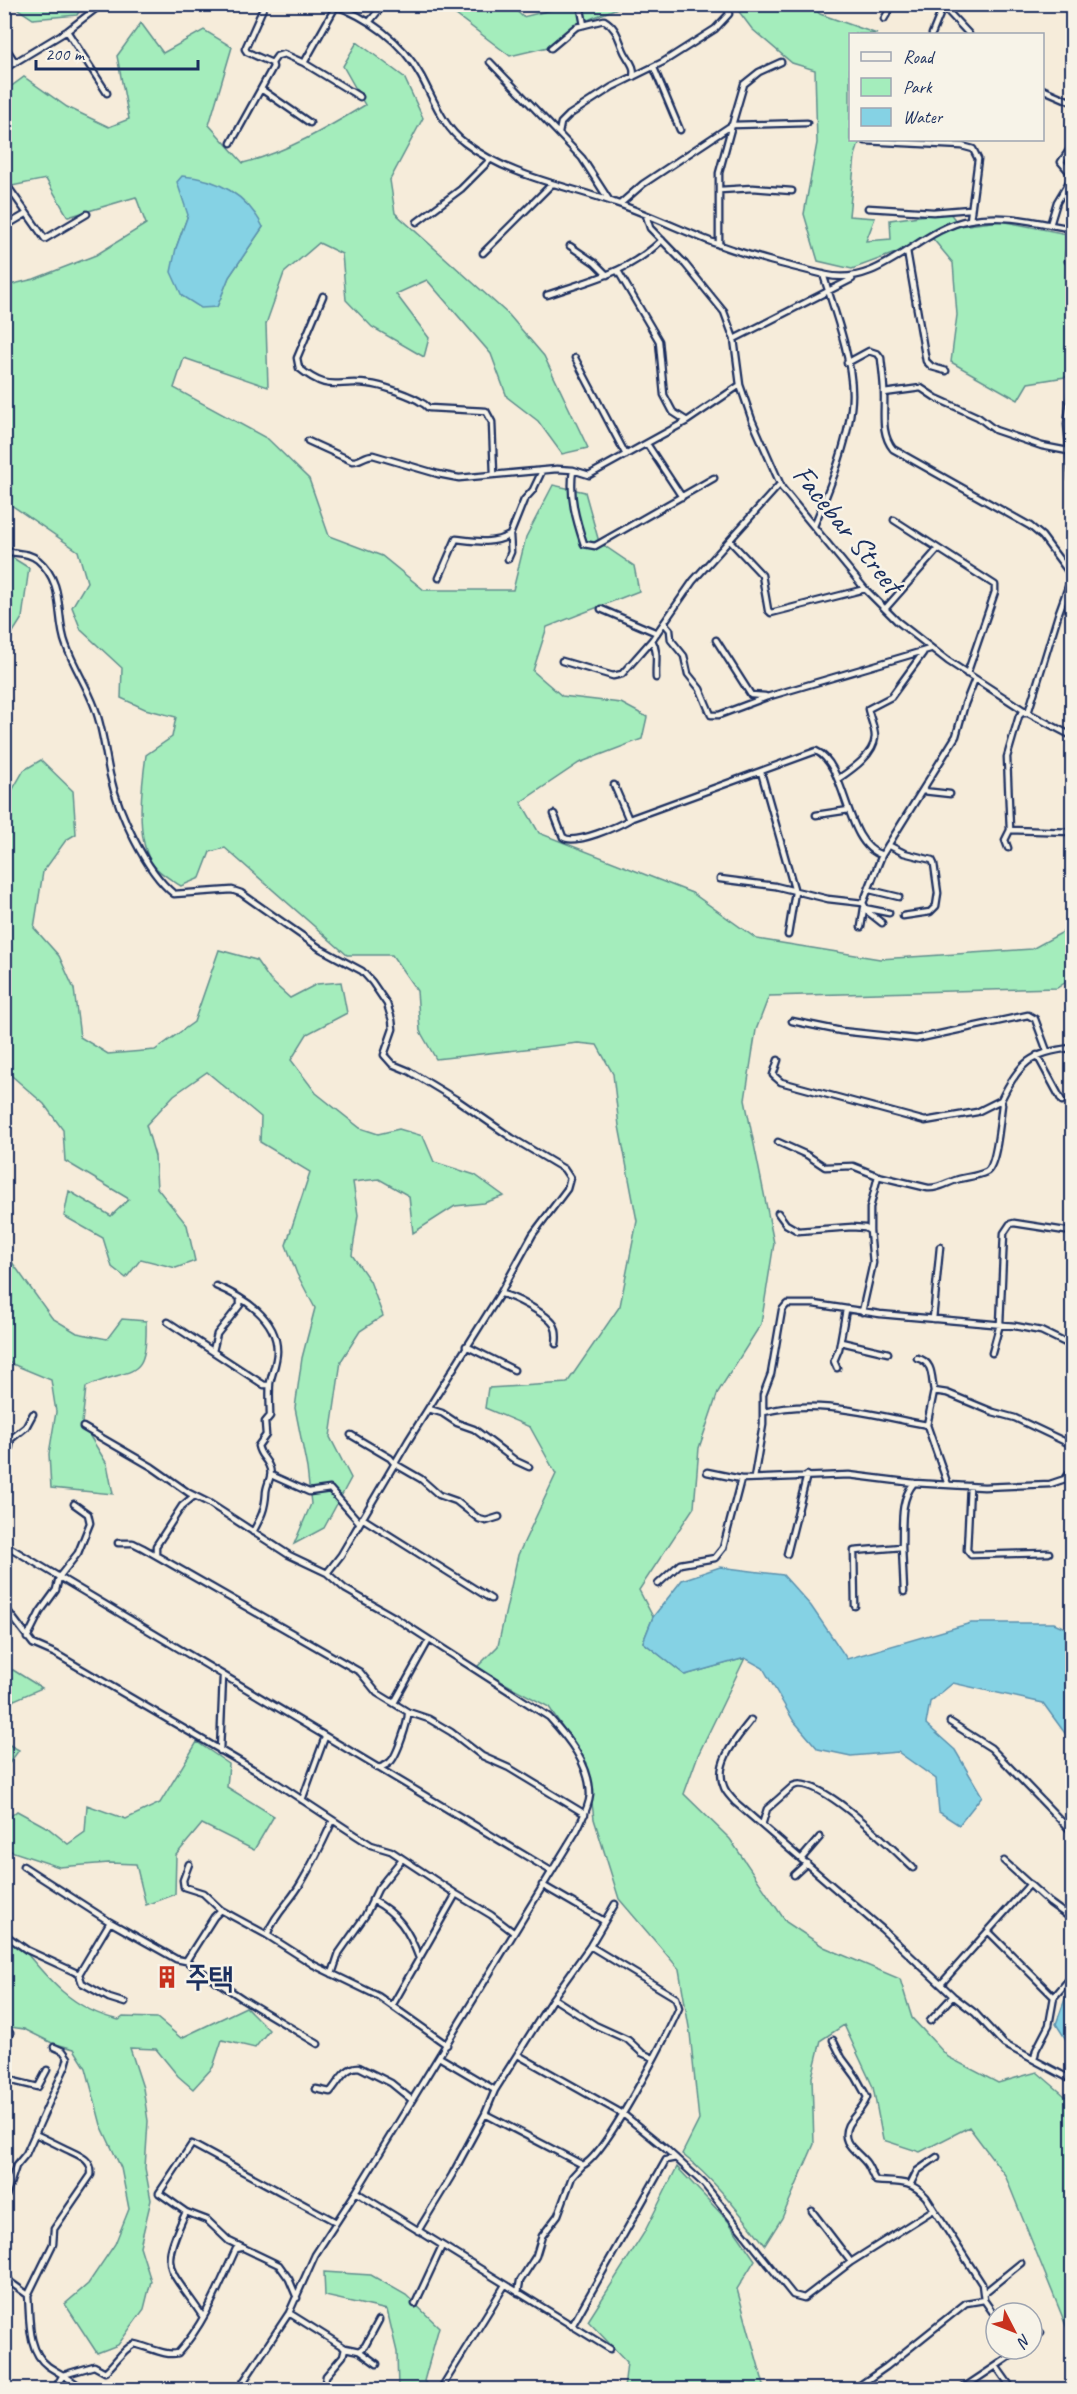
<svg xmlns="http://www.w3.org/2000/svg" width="1077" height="2394" font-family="Caveat,'Poor Story',sans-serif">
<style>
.green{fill:#a4edbc;stroke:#608e8d;stroke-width:1.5;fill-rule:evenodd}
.water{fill:#85d2e4;stroke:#5b91ae;stroke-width:1.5}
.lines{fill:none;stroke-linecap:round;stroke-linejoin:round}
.street-casing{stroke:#1b2f5e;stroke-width:9}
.street{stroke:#f7f3e8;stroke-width:4.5}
.labels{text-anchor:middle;stroke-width:5;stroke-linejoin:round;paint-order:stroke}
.street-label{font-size:30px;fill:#1b2f5e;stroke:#f7f3e8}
.poi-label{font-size:30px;font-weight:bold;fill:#1b2f5e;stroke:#f7f3e8;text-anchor:start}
</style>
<rect width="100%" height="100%" fill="#f6ecda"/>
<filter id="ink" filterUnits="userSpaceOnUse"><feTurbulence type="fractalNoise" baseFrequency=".0167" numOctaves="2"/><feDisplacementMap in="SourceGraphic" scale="12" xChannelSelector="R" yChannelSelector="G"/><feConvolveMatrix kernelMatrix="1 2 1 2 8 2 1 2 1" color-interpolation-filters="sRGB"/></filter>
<g filter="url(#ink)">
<path class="green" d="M 12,5 L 83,5 L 77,15 L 33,19 Z
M 443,5 L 510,5 L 523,17 L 551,10 L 560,5 L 625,5 L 590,19 L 548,47 L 510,56 Z
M 734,5 L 810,5 L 820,14 L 877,34 L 850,34 L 850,140 L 860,140 L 855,156 L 849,216 L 875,218 L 866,241 L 891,239 L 890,220 L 949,212 L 960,226 L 1001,221 L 1072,235 L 1071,376 L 1028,383 L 1018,400 L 951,362 L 957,315 L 953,263 L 933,239 L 852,269 L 818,261 L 804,214 L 817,143 L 815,70 L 792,63 L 752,29 Z
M 141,23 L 163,53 L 204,30 L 232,47 L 209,125 L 243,163 C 287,152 327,128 365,105 L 343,66 L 357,42 L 404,77 L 423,118 L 390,180 L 395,213 L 509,315 L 544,356 L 588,448 L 562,454 L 538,421 L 507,397 L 491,354 L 427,280 L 396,294 L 429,338 L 424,357 L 372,327 L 346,300 L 342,254 L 319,243 L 284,273 L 266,324 L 268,387 L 184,358 L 174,388 L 268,439 L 309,479 L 329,536 L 382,556 L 424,590 L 513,590 L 526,537 L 553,485 L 585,492 L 599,542 L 634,566 L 639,591 L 547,627 L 533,671 L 562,696 L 621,703 L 647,717 L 642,739 L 579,763 L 521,802 L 539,833 L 692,893 L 757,939 L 880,959 L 1032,949 L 1072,927 L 1072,978 L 1057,988 L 769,996 L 756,1030 L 745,1100 L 774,1243 L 761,1324 L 718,1392 L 699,1448 L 694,1507 L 639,1590 L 653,1617 L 643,1642 L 685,1675 L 745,1658 L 698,1755 L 684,1794 L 730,1839 L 786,1922 L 824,1947 L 900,1979 L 912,2018 L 948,2057 L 998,2083 L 1037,2072 L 1072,2102 L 1072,2334 L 1069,2333 L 1005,2175 L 969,2127 L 920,2152 L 883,2140 L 873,2087 L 844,2025 L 821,2040 L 812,2077 L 814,2144 L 782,2218 L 765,2245 C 740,2213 715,2180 682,2154 L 699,2120 L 690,2033 L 679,1969 L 619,1899 L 594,1819 L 587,1763 L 549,1707 L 476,1668 L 498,1646 L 518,1555 L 556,1474 L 530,1427 L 485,1408 L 488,1388 L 567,1383 L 620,1306 L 637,1221 L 619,1126 L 613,1074 L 597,1045 L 578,1043 L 436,1059 L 420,1031 L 417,991 L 392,955 L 347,955 L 225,848 L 210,852 L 200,878 L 181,886 C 170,879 154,870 149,858 C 136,831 142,784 146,755 L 172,737 L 176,717 L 145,709 L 121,698 L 122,668 L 81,630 L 72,607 L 87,582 L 78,551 L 4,500 L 5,478 L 12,465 L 4,453 L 5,286 L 34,279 L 96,255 L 146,224 L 136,197 L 68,217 L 46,179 L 12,186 L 5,177 L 5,91 L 24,77 L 67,107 L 109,127 L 129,119 L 117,56 ZM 188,215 L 263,227 L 229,277 L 217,307 L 176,248 Z
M 5,553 L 29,568 L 22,618 L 5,645 Z
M 41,760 L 73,791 L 76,834 L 66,840 L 43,872 L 34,928 L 59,956 L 74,989 L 80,1037 L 108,1054 L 155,1050 L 194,1022 L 219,950 L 256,960 L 270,980 L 290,998 L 317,984 L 341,982 L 347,1013 L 307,1034 L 291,1060 L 316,1093 L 360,1128 L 378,1134 L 399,1129 L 423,1136 L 434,1162 L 475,1175 L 504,1196 L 484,1203 L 455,1206 L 413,1233 L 409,1196 L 379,1179 L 353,1182 L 358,1215 L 352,1255 L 370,1281 L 383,1316 L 360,1331 L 341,1361 L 330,1437 L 351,1478 L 324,1528 L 294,1544 L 311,1504 L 307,1468 L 295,1408 L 302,1358 L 315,1308 L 297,1274 L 286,1245 L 310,1172 L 260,1142 L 261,1117 L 207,1072 L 174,1095 L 146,1125 L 155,1156 L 157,1188 L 187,1225 L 195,1261 L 176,1268 L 141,1259 L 126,1278 L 112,1267 L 103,1238 L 64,1216 L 69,1191 L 111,1216 L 129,1199 L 65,1161 L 63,1130 L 44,1104 L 5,1070 L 5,803 L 24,770 Z
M 4,1251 L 52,1318 L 77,1333 L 107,1339 L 122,1319 L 146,1321 C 148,1385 131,1365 86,1387 L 82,1423 L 107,1464 L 113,1494 L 51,1488 L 49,1454 L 56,1412 L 51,1380 L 5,1361 Z
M 13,1670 L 42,1688 L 14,1700 L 5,1711 L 5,1675 Z
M 4,1742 L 19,1750 L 5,1769 L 4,1769 Z
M 197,1742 L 229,1764 L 227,1787 L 274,1816 L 254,1850 L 202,1824 L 176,1855 L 175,1894 L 146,1905 L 136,1864 L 109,1863 L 59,1867 L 11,1851 L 5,1854 L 5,1821 L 17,1811 L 48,1828 L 68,1844 L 85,1832 L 87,1805 L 126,1819 L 160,1803 Z
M 5,1927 C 39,1967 64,2008 119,2020 L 123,2017 L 157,2018 L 181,2038 L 246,2007 L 269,2030 L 255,2048 L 222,2040 L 213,2067 L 193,2089 L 178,2076 L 156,2049 L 130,2048 L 143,2088 L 148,2121 L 145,2168 L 151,2200 L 140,2246 L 151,2281 L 144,2309 L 118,2345 L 97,2353 L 65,2304 L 88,2284 L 115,2244 L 129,2209 L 121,2168 L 101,2125 L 86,2068 L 74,2049 L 52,2043 L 24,2029 L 10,2027 L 5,2035 L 5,2000 L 10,1988 L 5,1980 Z
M 677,2167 L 728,2221 L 755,2260 L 737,2289 L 765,2389 L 624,2389 L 627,2362 L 588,2321 L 644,2233 Z
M 324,2272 L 371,2275 L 406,2295 L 439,2327 L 424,2381 L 431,2389 L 398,2389 L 397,2352 L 387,2310 L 325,2296 Z"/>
<path class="water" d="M 182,176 C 217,178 247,195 263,227 L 229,277 L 217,307 L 201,308 L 182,296 L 171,272 L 176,248 L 188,215 L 177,182 Z
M 720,1567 L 783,1575 L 811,1606 L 847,1659 L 971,1623 L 1054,1623 L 1072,1631 L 1072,1743 L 1043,1703 L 953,1683 L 930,1702 L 926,1724 L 955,1750 L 982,1796 L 959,1825 L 939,1812 L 936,1779 L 898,1752 L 851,1756 L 818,1749 L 793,1720 L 763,1668 L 745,1658 L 685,1675 L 643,1642 L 653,1617 L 682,1580 Z
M 1072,1989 L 1072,2049 L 1056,2024 L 1065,1999 Z"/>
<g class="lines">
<g class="street-casing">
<path id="street" d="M 265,4 L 245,49 L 247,52 L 272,63
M 331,4 C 368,17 402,41 421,76 C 434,100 443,127 465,143 C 510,177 565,185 616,203 C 650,215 683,231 717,244 C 752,257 789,266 826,275 C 880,288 919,229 969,220 C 1004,213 1039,223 1072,229
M 580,4 L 584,25
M 941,4 L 969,34
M 884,19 L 893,4
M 370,21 L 384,4
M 67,31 L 107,93
M 932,34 L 943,7
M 4,45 L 15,62
M 551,48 L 576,27 L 604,20 C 616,27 618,37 623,49 C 627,60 636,64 633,77
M 490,62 L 582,158 L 609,200
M 304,63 L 360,97
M 654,68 L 680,130
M 4,69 L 67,31 L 102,4
M 261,89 L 310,123
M 1042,89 L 1072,102
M 559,133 L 561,123 L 569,115 L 612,87 L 663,62 L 715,29 L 729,14 L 727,4
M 865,141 L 962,146 L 973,149 L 978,159 L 970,220
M 231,143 L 273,67 L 272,63 L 277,56 L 284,54 L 304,63 L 336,6
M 1072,146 L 1061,162 L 1072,175
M 4,181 L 45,239 L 87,214
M 720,190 L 753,188 L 792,191
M 620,204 L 643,184 L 732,125 L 744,84 L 759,72 L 781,62
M 868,208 L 933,212 L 970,209
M 646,215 L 650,228 L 685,264 L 724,312 L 734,339 L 740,385 L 752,420 L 782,488 L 865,589 L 897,621 L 948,661 L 1028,713 L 1072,736
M 417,222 L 461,189 L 491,159
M 1050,225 L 1057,202 L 1072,177
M 4,227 L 26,214
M 719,245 L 719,173 L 732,125 L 807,123
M 570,246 L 595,263 L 607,275
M 907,251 L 926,361 L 932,367 L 946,371
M 483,253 L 551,185
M 1068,261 L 1072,229
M 618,271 L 659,341 L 664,395 L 673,412 L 687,421
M 547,295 C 591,280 628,273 662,240
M 323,296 L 297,358 L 299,368 C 331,394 336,379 369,384 C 381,385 413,396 422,403 C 425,404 427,407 429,408 L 486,411 L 492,422 L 494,475
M 734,339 L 852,279
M 575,358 L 626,455
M 847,363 L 869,351 L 878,354 L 881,358 C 882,369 884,381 884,392 C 885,412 880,433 893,449 L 1030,526 L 1042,536 L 1068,571 L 1072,573
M 1072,385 L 1067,424 L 1072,480
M 884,393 L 921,388 L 936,398 L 978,417 L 995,430 L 1042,446 L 1068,451
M 308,441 L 352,461 C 359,462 365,455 373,455 L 438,474 L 459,478 L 557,469 L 573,470 L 589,475 L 687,421 L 740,385
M 647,444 L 682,497
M 573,470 C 569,496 576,520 584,544 L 595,546 L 714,478
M 894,520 L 995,585 L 995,592 L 967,674
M 814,526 C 829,490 852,434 852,394 C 852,357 834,310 823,274
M 730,541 L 762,575 L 768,610 L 771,613 L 865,589
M 4,550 C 16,555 27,551 38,560 C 66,584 55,617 66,645 C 74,667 87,686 95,708 C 103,729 105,752 110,775 C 118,811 145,871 174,894 L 232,890 L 241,893 L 321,949 L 362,971 L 372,982 L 387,1004 L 392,1020 L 393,1029 L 384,1055 L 392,1064 L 409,1071 L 457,1100 L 512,1138 L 564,1169 L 570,1178 L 567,1189 L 533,1234 L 500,1294 L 408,1441 L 341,1555 L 327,1573 L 345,1589 L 394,1617 L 549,1717 C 568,1738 590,1764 590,1795 C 589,1807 582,1819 577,1830 L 356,2192 L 315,2255 L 289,2313 L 238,2390
M 508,559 L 511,552 L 510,535
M 439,578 L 456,539 C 474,541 492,545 510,535 L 524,500 L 533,490 L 542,471
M 601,609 L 657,633
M 885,609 L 937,550
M 664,623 L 670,630 L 671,640 L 684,656 L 688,674 L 700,689 L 711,715 L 719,715 L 767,697 L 930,649
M 652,640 C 659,653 655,663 656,678
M 716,640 L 751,695 L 765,696
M 562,661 L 613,676 L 622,674 L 652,640 L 693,581 L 780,484
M 1028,713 L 1059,612 L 1072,576
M 761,772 L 795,892 L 788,935
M 838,779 C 851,770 874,755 875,737 C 875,728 870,718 868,709 L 891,697 L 923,653
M 614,785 L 629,820
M 923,791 L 950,794
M 554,814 L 563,837 C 574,846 619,826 632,818 L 816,751 C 847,764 845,845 882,855
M 816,815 L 849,810
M 1010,830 L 1072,832
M 888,845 L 904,853 L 932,860 L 934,864 L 938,893 L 936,906 L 930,912 L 903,916
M 1008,848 L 1005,840 L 1010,830 L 1007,757 L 1019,716 L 1022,713 L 1028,713
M 720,879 L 775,886 L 828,899 L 863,903
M 870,890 L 899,897
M 863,903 L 882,855 L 956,736 L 965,704 L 975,679
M 863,903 L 868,912 L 882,923
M 864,908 L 889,913
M 861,927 L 864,908
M 792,1021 L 841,1031 L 916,1039 L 1028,1015 L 1035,1019 L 1047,1051
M 1037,1055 L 1062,1101
M 778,1060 L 773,1075 L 781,1082 L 925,1121 L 977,1112 L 1001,1100
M 778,1142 L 807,1155 L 825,1167 L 853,1166 L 878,1176 L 928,1188 C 939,1189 948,1182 959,1179 C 967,1177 978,1176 986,1172 C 997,1167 1000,1118 1002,1105 L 1001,1100 C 1019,1063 1031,1052 1072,1048
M 778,1213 L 786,1224 L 798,1231 L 852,1227 L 865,1228 L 870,1231
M 216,1286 C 243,1297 277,1318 277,1351 C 277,1362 272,1373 270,1383 C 269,1394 270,1406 270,1416 L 265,1422 L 266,1435 L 258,1446 C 260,1456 266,1458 269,1466 C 274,1476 266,1484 266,1493 C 265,1510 261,1517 253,1532
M 500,1294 C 512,1295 547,1314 554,1325 C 557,1331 557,1337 556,1344
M 862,1312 L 873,1263 L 870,1231 L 870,1208 L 878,1176
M 933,1319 L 940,1247
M 168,1322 L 264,1385 L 270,1385
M 841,1342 L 888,1353
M 466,1346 L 514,1370
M 213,1351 L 217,1334 L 240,1305 L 240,1298
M 992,1353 L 1000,1324 L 1004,1233 L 1010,1224 L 1014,1223 L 1072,1232
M 917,1358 C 934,1362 931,1377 934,1391
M 837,1368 L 834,1361 L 839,1349 L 846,1310
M 429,1409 L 442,1413 L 457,1423 L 474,1429 L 516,1461 L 529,1467
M 764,1412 C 818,1398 873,1415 927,1425
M 83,1427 L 152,1467 L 189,1493 L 209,1503 L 289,1555 L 327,1573
M 351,1435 L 390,1458 L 395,1464 L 421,1479 L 439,1495 L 456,1501 L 479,1519 L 486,1521 L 499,1517
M 4,1464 L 8,1458 L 11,1439 L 26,1427 L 33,1414
M 707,1472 L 741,1479 L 849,1475 L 914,1483 L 984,1487 L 1050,1484 L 1065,1479 L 1072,1470
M 271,1475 L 309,1492 L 330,1489 L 359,1522
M 754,1478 L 763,1425 L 763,1395 L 771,1374 L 782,1310 L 787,1304 L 814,1304 L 880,1314 L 1015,1326 L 1041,1331 L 1072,1346
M 948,1485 L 927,1425 L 934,1391 L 947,1393 L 993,1412 L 1015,1418 L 1072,1445
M 970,1486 L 967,1550 L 971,1555 L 1049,1553
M 362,1518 L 491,1599
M 118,1543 L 133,1543 L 143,1548 L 360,1672 L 377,1693 L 408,1712 L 429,1719 L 451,1732 L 482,1756 L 509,1768 L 585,1814
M 4,1544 L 551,1871
M 902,1547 L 904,1592
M 787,1554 L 807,1475
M 156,1555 L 156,1546 L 182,1506 L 194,1496
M 658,1584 L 680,1564 L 715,1558 L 723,1548 L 741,1479
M 4,1606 L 33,1644 L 56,1654 L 275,1782 L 357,1836 L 371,1845 L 391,1851 L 456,1894 L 491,1915 L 513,1932
M 855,1606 L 854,1551 L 902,1547 C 903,1525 899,1501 914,1483
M 27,1638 L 40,1612 L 56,1590 L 59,1577 L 78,1553 L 90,1523 L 88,1514 L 74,1504
M 394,1703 L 429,1640
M 751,1720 C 738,1737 713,1763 724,1787 C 726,1793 731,1797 735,1802 L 882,1929 L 953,1996 L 975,2013 L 1004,2044 L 1072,2080
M 950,1722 L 991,1748 L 1072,1832
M 220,1751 L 223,1676
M 377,1768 C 382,1767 386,1766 390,1762 C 396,1758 409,1721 408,1712
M 302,1800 L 325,1737
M 762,1825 L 767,1809 L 793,1786 C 818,1773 894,1850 913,1868
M 802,1858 L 820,1837
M 1004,1861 L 1050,1903 L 1072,1919
M 189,1864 L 183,1880 L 184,1887 L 203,1893 L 221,1910 L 267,1935 L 314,1965 L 378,1996 L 447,2045
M 23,1866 L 110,1922 L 176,1959 L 186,1961 L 214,1917 L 221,1910
M 794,1875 L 807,1863
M 542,1885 L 604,1921
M 372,1900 C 398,1913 409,1931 419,1958
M 110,1922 L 79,1974 L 82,1983 L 109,1998 L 125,2003
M 989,1932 L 1054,1997
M 4,1934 L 27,1950 L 79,1974
M 267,1935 C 274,1915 291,1901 301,1883 C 313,1863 323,1842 333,1820
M 186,1961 L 243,1999 L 318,2044
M 332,1974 L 339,1953 L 365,1916 L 378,1889 L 402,1859
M 941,1984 L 1030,1884
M 553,1998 L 595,2025 L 628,2040 L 642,2053 L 653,2058
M 392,2006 L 456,1894
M 930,2021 L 953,1996
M 833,2040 L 842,2058 L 856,2077 L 867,2097 C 863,2109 854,2115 848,2125 C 839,2144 858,2151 867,2164 C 871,2170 872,2176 876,2181 C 897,2183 910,2179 926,2197 L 982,2284 L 984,2300 L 996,2317
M 4,2043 L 10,2033
M 518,2055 L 623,2114 L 666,2149 L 704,2184 L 793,2295 L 804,2298 L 851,2262 L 933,2210
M 439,2057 L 495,2090
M 1034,2060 L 1036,2050 L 1049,2025 L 1054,1997 L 1072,1976
M 4,2075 L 17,2082 L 38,2087 L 47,2070
M 316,2089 L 330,2092 C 339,2082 344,2067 359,2067 L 391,2083 L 412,2100
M 485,2114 L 583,2165 C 605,2156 667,2035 679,2008 L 676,1998 L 590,1946
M 910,2185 L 917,2171 L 937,2157
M 356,2192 L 610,2349
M 4,2202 L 16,2166 L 26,2154 L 66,2065 L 68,2058 L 63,2051 L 54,2047
M 812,2211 L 851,2262
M 186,2212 C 157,2273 170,2266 203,2317
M 418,2231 L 452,2175 L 485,2114 L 495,2090 L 553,1998 L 590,1946 L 615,1904
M 4,2269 L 10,2282 L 28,2295 C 30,2318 27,2351 48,2366 C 60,2374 73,2380 84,2390
M 4,2290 L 10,2282
M 518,2293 L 520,2281 L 536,2256 L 542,2236 L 558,2215 L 572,2177 L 583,2165
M 984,2293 L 1021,2263
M 28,2295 L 53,2244 L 54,2229 L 91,2175 C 93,2159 78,2155 66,2149 C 56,2144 46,2139 35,2134
M 297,2298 L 289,2279 L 279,2265 L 229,2241 L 207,2220 L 186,2212 L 159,2193 L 192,2144 L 336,2222
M 415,2304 L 442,2246
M 289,2313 L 345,2348 L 359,2351 L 377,2364
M 572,2326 L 666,2160 L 676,2158
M 1032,2340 L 1041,2333
M 359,2351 L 365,2346 L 379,2320
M 54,2390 L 63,2375 L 94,2366 L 105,2372 C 116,2363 121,2351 134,2344 C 147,2346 166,2357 178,2353 C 204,2325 220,2284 236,2249 L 241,2248
M 324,2390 L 326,2376 L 343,2356 L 345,2348
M 440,2390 L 505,2285
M 853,2390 L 886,2367 L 966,2303 L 984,2300
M 960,2390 L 996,2366
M 1013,2390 L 996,2366 L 1021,2349"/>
</g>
<use href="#street" class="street"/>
</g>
</g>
<defs>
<g id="building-bare" transform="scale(1.8)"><path d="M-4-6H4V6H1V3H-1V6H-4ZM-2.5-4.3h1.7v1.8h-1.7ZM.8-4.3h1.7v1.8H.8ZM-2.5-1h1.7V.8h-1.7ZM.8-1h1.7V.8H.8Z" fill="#c8321e" stroke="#f7f3e8" stroke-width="2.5" paint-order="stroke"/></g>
</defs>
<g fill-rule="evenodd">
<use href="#building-bare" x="167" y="1977"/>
</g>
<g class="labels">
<g class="street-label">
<text transform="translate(848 529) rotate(51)" y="10">Facebar Street</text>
</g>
<g class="poi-label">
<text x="185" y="1987">주택</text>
</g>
</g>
<rect width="1077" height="2394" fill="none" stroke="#f7f3e8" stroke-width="24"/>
<rect x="12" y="12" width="1053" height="2370" fill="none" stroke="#1b2f5e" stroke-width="2" filter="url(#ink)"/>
<rect x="849" y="33" width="195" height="108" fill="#f7f3e8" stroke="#9fa5b1" stroke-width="1.5"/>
<rect x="861" y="52" width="30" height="9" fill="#f7f3e8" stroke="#9fa5b1" stroke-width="1.5"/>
<text x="903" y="63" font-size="18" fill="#1b2f5e">Road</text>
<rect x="861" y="78" width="30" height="18" fill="#a4edbc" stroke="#9fa5b1" stroke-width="1.5"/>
<text x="903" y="93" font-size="18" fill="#1b2f5e">Park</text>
<rect x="861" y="108" width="30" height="18" fill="#85d2e4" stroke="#9fa5b1" stroke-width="1.5"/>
<text x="903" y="123" font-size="18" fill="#1b2f5e">Water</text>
<g transform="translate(1014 2331) rotate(132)"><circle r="28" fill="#f7f3e8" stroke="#9fa5b1" stroke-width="1.5"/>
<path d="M0-4.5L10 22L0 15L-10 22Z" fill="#c8321e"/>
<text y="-9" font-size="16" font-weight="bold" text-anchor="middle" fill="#1b2f5e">N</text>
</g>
<path d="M36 60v9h162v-9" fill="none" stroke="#1b2f5e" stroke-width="3"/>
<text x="45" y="60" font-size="18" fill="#1b2f5e" stroke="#f7f3e8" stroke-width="4.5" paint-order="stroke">200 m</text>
</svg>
